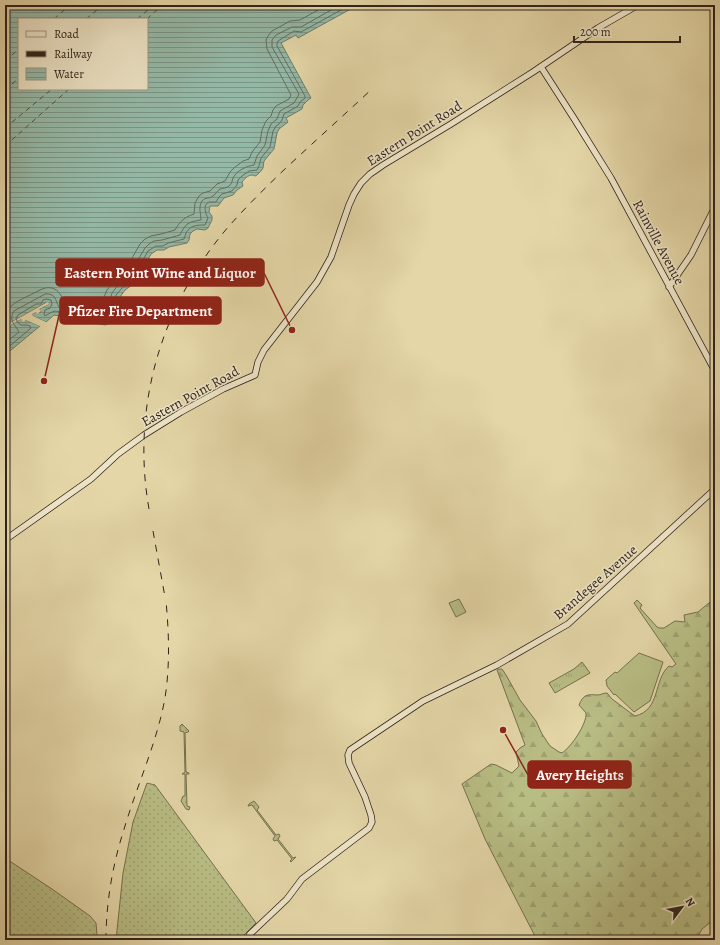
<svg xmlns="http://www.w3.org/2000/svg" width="720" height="945" font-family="Alegreya,serif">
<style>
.grass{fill:url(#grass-dots);stroke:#747050}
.forest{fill:url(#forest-firs);stroke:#747050}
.park{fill:url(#park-tufts);stroke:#747050}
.pitch{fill:#b8bd84;stroke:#747050}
.water{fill:url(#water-rules);stroke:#6c7d6f;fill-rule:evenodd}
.pier{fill:#e4d6a7}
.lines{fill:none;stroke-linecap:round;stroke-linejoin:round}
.shore{stroke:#626e62;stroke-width:1}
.ferry{stroke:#4e4f46;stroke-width:1;stroke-dasharray:5 4;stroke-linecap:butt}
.secondary-casing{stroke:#2f221c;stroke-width:7}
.secondary{stroke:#ede4c6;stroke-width:5.5}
.rail{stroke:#2f221c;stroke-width:1;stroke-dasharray:7 7;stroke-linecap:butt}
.labels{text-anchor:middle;stroke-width:3;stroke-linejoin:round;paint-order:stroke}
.street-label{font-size:14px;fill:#2f221c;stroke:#ede4c6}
.leader{fill:none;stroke:#8f2418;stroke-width:1.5}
.callout-dot{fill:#8f2418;stroke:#ede4c6;stroke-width:1.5}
.callout{fill:#8f2418;stroke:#8f2418;stroke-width:1.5}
.callout-label{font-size:15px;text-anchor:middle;font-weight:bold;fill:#fff}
</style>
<defs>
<pattern id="grass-dots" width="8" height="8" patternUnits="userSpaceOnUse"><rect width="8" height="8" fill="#b8bd84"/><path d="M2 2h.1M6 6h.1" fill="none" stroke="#9ea271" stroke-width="1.8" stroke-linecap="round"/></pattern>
<pattern id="forest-firs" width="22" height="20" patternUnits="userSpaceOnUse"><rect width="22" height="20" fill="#b8bd84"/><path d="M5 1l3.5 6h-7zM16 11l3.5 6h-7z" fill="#9ea271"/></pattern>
<pattern id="park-tufts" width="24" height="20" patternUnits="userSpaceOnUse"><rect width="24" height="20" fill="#b8bd84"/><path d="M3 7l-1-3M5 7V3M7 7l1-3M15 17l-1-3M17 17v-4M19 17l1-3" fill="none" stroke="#9ea271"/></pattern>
<pattern id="water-rules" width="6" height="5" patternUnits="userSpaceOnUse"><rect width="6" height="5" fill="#95b9a7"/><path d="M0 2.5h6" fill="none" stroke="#7a9687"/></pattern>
</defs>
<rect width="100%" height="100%" fill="#e4d6a7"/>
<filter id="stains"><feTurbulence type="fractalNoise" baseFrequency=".005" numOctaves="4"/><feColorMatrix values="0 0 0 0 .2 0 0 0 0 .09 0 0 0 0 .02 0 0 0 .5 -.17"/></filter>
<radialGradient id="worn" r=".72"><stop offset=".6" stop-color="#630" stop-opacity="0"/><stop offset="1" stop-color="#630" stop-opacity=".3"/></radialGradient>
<path class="grass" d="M 182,724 L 189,731 L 188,732 L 185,733 L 186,772 L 189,773 L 189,774 L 186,774 L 187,806 L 190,807 L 189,810 L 186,809 L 181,801 L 183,796 L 185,796 L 185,774 L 182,774 L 185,772 L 184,732 L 180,731 L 180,726 Z
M 147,783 L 155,785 L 256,923 L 244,935 L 242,940 L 116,940 L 123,873 L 133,822 Z
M 254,801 L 259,807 L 257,810 L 276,835 L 279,834 L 280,836 L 278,839 L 293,858 L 296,857 L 291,862 L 290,861 L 292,859 L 277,840 L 274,841 L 273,839 L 275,836 L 252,805 L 248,806 L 249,804 Z
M 5,858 L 52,889 L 90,916 L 96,923 L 97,935 L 101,940 L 5,940 Z"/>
<path class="forest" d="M 715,598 L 715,911 L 711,918 L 711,922 L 702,929 L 696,940 L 537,940 L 485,839 L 462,784 L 491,764 L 496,765 L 512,773 L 519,766 L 516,752 L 520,748 L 525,745 L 497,670 L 500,669 L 502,669 L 506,675 L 520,700 L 536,721 L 542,734 L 550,746 L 559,752 L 562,753 C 571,747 587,724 586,713 L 579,705 C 583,695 587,694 597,695 C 601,695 603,693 607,693 L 612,699 L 632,714 L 635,716 C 661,710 653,680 669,666 L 672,667 L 676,664 L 634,603 L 637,600 L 642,605 L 640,608 L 657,627 L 659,628 L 664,628 L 675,621 L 685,622 L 684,615 L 698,612 Z"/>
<path class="park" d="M 582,662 L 585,666 L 590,673 L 555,693 L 549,683 L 574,669 Z"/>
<path class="pitch" d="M 459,599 L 466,612 L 456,617 L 449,603 Z
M 639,653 L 663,662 L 650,701 L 634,712 L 615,694 L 614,695 L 607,686 L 606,680 L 615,672 L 617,673 Z"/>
<path class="water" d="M 5,5 L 358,5 L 298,38 L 296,35 L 281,43 L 311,98 L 308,100 L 303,105 L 302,109 L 286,118 L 288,122 L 279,129 L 277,133 L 274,149 L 264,161 L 263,168 L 261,171 L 257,175 L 255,176 C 250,173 245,178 242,182 L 243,186 L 237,190 L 233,195 L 224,198 L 218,206 L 210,206 L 209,212 L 212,216 L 212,220 L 208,228 L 205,230 L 197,229 L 193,231 L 190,234 L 189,240 L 187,243 L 169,247 L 164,250 L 157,250 L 151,254 L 135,283 L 125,290 L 120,297 L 118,304 L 121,318 L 120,320 L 105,325 L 54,315 L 46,322 L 33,316 L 32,314 L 36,312 L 37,313 L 41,312 L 39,309 L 49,304 L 47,302 L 5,326 ZM 19,19 L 147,19 L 147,89 L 19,89 Z
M 21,319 L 26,320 L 40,326 L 5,355 L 5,328 Z"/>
<path class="pier" d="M 48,302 L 49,304 L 39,309 L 41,311 L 37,314 L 36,312 L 32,314 L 33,316 L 48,323 L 47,323 L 45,324 L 32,317 L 30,314 L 23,318 L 23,319 L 27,318 L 41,325 L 42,327 L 26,320 L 23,322 L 21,319 L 5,328 L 5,326 Z"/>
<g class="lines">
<path class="shore" d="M 5,335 L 10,331 C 7,325 4,320 6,313 C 10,303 25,298 34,293 C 37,292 39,290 42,289 C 45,288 48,287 52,288 C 59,290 61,296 64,301 L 103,308 L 104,297 L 107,290 L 115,280 L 123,274 L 140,244 L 145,239 L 151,236 L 161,234 L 175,230 C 180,221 185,217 194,214 L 195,203 L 199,196 L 203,193 L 210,191 L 217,184 L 225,181 L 230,172 L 234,168 L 243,161 L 249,159 L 252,152 L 260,142 L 262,130 L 266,121 L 271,116 L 273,110 L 276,106 L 289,99 L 291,95 L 267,49 L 266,40 L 268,36 L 272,31 L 290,21 L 300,20 L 327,5
M 5,343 L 19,332 C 15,324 8,321 14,311 L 45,294 C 56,293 55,300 59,307 L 104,315 L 110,314 L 110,300 L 112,293 L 119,284 L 127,278 L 145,248 L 149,244 L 154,241 L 162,240 L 180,235 C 186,223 188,222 201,220 C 201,214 198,207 202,201 C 205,197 210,199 213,196 C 216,194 217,191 220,189 C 223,188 227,188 229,186 C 232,184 232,181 233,178 C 237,170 247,166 254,165 L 257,156 L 265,145 L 268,131 L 271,124 L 277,119 L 280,111 L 294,103 L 298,96 L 299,94 L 272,47 L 272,40 L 276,35 L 292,27 L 301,27 L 340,5
M 5,350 L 31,328 L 30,326 C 23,323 21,329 16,319 L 18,315 L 36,304 L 41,304 L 43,300 L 46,299 L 51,300 L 52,304 L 50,308 L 45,310 L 44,314 L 45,316 L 52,312 L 55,311 L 104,320 L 115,317 L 116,316 L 114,304 L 116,295 L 122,288 L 132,280 L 148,251 L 156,246 L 163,246 L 168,243 L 184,239 C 185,237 185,235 186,233 C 190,225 198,225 205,225 L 208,218 C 206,214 202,205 209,202 C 209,202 215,202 216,202 L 219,197 L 222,194 L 232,191 L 237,185 L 238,180 L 242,176 L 249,171 L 257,170 L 259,166 L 261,158 L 270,147 L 273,131 L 276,126 L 279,124 L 282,120 L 284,114 L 298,106 L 300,102 L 305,98 L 305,96 L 277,46 L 277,43 L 278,41 L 294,31 L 301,32 L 350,5"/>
<path class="ferry" d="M 54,19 L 70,5
M 86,19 L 103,5
M 137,19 L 154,5
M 147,19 L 162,5
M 5,61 L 19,49
M 5,90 L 19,78
M 5,128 L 52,89
M 5,146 L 69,89"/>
<g class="secondary-casing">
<path id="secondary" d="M 541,67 L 575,120 L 611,178 L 715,371
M 669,287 L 691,255 L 715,207
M 5,540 L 91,479 L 118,454 L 144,435 L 181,412 L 223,389 L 255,375 L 258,362 L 264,350 L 317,282 L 331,257 L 349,205 L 354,194 L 361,183 L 370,174 L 383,165 L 451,124 L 533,72 L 598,28 L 638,5
M 247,940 L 250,934 L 287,899 L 302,879 L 369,828 L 372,822 L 371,815 L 365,797 L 349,763 L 348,755 L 350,750 L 423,701 L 497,665 L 568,624 L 715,489"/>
</g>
<use href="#secondary" class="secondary"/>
<path class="rail" d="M 149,509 C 131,407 161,305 229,226 C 247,206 266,187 286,168 C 315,141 344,115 373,88
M 153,531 L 165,597
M 106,940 C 106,901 113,863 125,826 C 138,783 157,742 165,698 C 170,666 169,633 166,601"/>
</g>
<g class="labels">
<g class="street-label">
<text transform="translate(414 133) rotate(-32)" y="5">Eastern Point Road</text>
<text transform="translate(659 242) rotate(62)" y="5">Rainville Avenue</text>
<text transform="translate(190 396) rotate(-29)" y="5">Eastern Point Road</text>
<text transform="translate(595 582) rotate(-41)" y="5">Brandegee Avenue</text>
</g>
</g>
<path class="leader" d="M292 330L264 273M44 381L60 311M503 730L528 775"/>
<g class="callout-dot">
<circle cx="292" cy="330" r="4"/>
<circle cx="44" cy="381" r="4"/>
<circle cx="503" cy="730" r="4"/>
</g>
<g class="callout">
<rect x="56" y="259" width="208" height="27" rx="4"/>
<rect x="60" y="297" width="161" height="27" rx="4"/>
<rect x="528" y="761" width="103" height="27" rx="4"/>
</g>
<g class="callout-label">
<text x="160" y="278">Eastern Point Wine and Liquor</text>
<text x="140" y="316">Pfizer Fire Department</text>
<text x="580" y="780">Avery Heights</text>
</g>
<rect width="720" height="945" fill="none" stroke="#e4d6a7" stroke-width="20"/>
<rect x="6" y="6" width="708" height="933" fill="none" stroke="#2f221c" stroke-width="2"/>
<rect x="10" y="10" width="700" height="925" fill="none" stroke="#2f221c"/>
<rect x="18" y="18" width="130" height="72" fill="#ede4c6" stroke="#a19682"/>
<rect x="26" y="31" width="20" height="6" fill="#ede4c6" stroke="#a19682"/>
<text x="54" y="38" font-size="12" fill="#2f221c">Road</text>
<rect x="26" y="51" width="20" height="6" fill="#2f221c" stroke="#a19682"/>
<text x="54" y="58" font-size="12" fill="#2f221c">Railway</text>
<rect x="26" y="68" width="20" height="12" fill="url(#water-rules)" stroke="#a19682"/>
<text x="54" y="78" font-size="12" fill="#2f221c">Water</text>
<g transform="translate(682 907) rotate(58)" stroke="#ede4c6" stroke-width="3" paint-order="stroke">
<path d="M0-3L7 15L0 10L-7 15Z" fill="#2f221c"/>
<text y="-6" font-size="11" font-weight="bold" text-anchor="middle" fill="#2f221c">N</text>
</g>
<path d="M574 36v6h106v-6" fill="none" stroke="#2f221c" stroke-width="2"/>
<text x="580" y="36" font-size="12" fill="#2f221c" stroke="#ede4c6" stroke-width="3" paint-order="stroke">200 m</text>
<rect width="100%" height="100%" filter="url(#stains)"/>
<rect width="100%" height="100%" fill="url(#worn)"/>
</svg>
